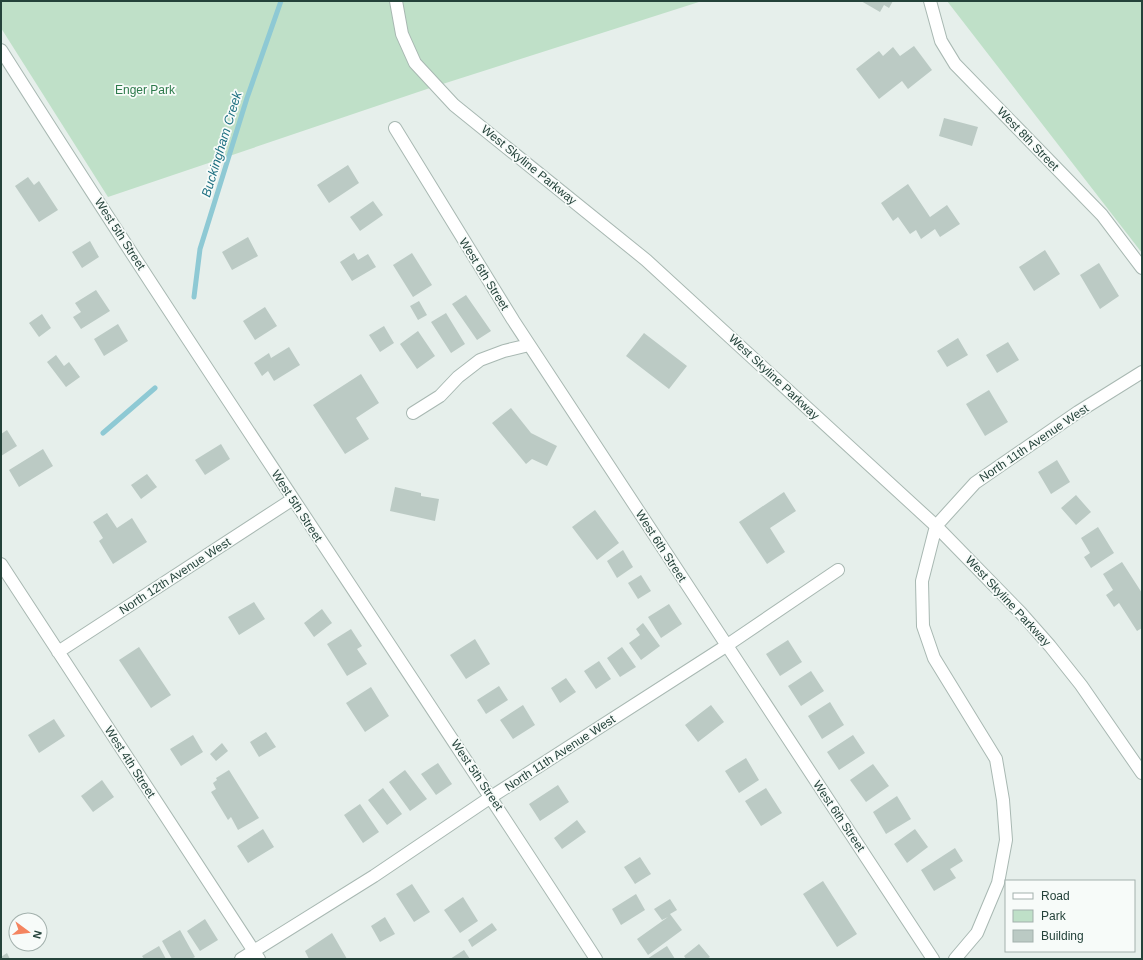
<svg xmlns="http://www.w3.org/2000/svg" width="1143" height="960" font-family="Helvetica,sans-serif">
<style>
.green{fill:#bfe0c8}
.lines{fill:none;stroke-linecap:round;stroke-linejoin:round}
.stream{stroke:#8ec9d4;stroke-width:5}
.building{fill:#bbcac4}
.minor-casing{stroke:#a8b8b2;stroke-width:14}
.minor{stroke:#fff;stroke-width:12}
.labels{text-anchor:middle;stroke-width:3.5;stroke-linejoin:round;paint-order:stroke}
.park-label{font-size:12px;fill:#2d7a4b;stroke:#f7fbf9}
.street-label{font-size:12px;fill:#24423a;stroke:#f7fbf9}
.water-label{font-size:13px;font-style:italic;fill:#1c6f80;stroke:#f7fbf9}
</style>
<rect width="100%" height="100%" fill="#e6efeb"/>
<path class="green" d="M 1,1 L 702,1 L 427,89 L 108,197 L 1,28 Z
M 947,1 L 1142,1 L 1142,253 Z"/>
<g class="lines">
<path class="stream" d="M 194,297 L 200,249 L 247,98 L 281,1
M 103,433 L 155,388"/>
</g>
<path class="building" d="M 861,1 L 893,1 L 889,8 L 884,5 L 880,12 Z
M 914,46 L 932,70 L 908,89 L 902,81 L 879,99 L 856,69 L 879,51 L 883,56 L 893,47 L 900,56 Z
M 944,118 L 978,127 L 972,146 L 939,136 Z
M 348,165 L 359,183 L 329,203 L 317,185 Z
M 28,177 L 34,185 L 39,181 L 58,210 L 39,222 L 15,186 Z
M 908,184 L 930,217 L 947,205 L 960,224 L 940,237 L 935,229 L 921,239 L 916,230 L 910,234 L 898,217 L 893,221 L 881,203 Z
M 373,201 L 383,215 L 360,231 L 350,217 Z
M 248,237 L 258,256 L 232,270 L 222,252 Z
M 90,241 L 99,257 L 82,268 L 72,252 Z
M 1045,250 L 1060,274 L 1034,291 L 1019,267 Z
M 354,253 L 358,260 L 368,254 L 376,267 L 352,281 L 340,262 Z
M 412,253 L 432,285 L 413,297 L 393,265 Z
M 1099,263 L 1119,296 L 1100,309 L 1080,275 Z
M 96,290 L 110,311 L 81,329 L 73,317 L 81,312 L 75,303 Z
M 466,295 L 491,331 L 477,340 L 452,304 Z
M 419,301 L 427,315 L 418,320 L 410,306 Z
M 265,307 L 277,326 L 255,340 L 243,321 Z
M 446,313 L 465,344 L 451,353 L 431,322 Z
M 42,314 L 51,328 L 39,337 L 29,323 Z
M 118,324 L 128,341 L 104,356 L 94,339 Z
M 384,326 L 394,343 L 380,352 L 369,335 Z
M 418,331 L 435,356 L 417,369 L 400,344 Z
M 644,333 L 687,366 L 669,389 L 626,356 Z
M 958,338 L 968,355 L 947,367 L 937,351 Z
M 1008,342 L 1019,360 L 997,373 L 986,355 Z
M 289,347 L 300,365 L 274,381 L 268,371 L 262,376 L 254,363 L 269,353 L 271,358 Z
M 56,355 L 64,366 L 69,362 L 80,377 L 66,387 L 47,362 Z
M 361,374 L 379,403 L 356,418 L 369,439 L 345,454 L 313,405 Z
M 989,390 L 1008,422 L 985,436 L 966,404 Z
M 511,408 L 531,433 L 557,446 L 547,466 L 532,459 L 526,464 L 492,423 Z
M 7,430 L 17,446 L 1,456 L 1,434 Z
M 221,444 L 230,459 L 205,475 L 195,460 Z
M 43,449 L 53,466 L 19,487 L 9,470 Z
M 1057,460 L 1070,482 L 1051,494 L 1038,472 Z
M 147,474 L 157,487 L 141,499 L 131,485 Z
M 395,487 L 421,493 L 421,496 L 439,499 L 435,521 L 390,511 Z
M 784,492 L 796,511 L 770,528 L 785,552 L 767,564 L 739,522 Z
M 1076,495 L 1091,512 L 1076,525 L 1061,508 Z
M 595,510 L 619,543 L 597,560 L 572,527 Z
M 107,513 L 117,528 L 132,518 L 147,542 L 113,564 L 99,541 L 103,538 L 93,522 Z
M 1098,527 L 1114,553 L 1091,568 L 1084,557 L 1090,553 L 1081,538 Z
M 623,550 L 633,567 L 617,578 L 607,561 Z
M 1122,562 L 1142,593 L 1142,628 L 1137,631 L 1119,603 L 1114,607 L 1106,595 L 1113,590 L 1103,574 Z
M 641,575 L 651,591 L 638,599 L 628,583 Z
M 254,602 L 265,619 L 239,635 L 228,617 Z
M 669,604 L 682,624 L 661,638 L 648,617 Z
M 322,609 L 332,623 L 314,637 L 304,623 Z
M 643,623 L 660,646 L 641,660 L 629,643 L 640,635 L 636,629 Z
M 351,629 L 362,646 L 357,649 L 367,664 L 347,676 L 327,644 Z
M 475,639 L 490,664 L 466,679 L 450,655 Z
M 788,640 L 802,662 L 780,676 L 766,654 Z
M 139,647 L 171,695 L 151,708 L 119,660 Z
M 622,647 L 636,667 L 620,677 L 607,658 Z
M 599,661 L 611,679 L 596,689 L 584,671 Z
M 811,671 L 824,691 L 801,706 L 788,686 Z
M 566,678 L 576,692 L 560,703 L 551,688 Z
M 499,686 L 508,700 L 486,714 L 477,700 Z
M 371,687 L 389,716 L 365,732 L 346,703 Z
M 830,702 L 844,725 L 822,739 L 808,716 Z
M 523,705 L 535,725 L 513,739 L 500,720 Z
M 711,705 L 724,722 L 698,742 L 685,725 Z
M 54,719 L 65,736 L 39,753 L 28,735 Z
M 266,732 L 276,747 L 259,757 L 250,742 Z
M 193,735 L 203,752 L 181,766 L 170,749 Z
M 853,735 L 865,753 L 839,770 L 827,752 Z
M 222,743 L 228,751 L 216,761 L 210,754 Z
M 746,758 L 759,780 L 739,793 L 725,771 Z
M 438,763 L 452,784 L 436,795 L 421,774 Z
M 873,764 L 889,786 L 866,802 L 850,780 Z
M 229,770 L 259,818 L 238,830 L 231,817 L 228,820 L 211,792 L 216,789 L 213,783 L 217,780 L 216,778 Z
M 405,770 L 427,799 L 410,811 L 389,782 Z
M 102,780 L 114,797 L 93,812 L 81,796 Z
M 558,785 L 569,802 L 540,821 L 529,804 Z
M 383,788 L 402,814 L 387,825 L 368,800 Z
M 766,788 L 782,813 L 761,826 L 745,801 Z
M 897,796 L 911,819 L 886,834 L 873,812 Z
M 360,804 L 379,832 L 363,843 L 344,815 Z
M 577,820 L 586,832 L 562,849 L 554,838 Z
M 263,829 L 274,847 L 248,863 L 237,846 Z
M 915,829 L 928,847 L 907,863 L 894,844 Z
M 955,848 L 963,861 L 950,869 L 956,878 L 934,891 L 921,870 Z
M 640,857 L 651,874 L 635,884 L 624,867 Z
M 823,881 L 857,934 L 837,947 L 803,894 Z
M 412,884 L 430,912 L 414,922 L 396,894 Z
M 636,894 L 645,910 L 621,925 L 612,909 Z
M 463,897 L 478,921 L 460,933 L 444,910 Z
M 670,899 L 677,910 L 670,914 L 682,930 L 648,955 L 637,939 L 668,917 L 662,920 L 654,909 Z
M 385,917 L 395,934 L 380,942 L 371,926 Z
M 205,919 L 218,940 L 200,951 L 187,931 Z
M 492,923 L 497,930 L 472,947 L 468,940 Z
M 180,930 L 195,957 L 191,959 L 172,959 L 162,941 Z
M 332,933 L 347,959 L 309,959 L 305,951 Z
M 699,944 L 710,957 L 707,959 L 686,959 L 684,956 Z
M 159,946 L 166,959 L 144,959 L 142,956 Z
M 667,946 L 675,959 L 647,959 Z
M 464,950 L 470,959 L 450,959 Z
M 7,953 L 10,959 L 1,959 L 1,957 Z"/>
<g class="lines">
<g class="minor-casing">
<path id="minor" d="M 396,1 L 402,34 L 415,63 L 454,105 L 646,260 L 936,526 L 1020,612 L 1050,646 L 1081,685 L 1142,773
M 930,1 L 941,41 L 955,64 L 1102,215 L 1142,268
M 1,50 C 195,356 399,655 596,959
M 395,128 L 513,320 L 933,959
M 413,413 L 440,396 L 458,377 L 480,360 L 504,351 L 529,345
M 1,564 L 259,959
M 58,652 L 293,499
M 241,959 L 374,876 L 491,797 L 726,646 L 838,570
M 955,959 L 977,933 L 998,883 L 1006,840 L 1003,800 L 996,759 L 934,658 L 923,626 L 922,581 L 936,526 L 975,483 L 1078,412 L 1142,372"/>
</g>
<use href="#minor" class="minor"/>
</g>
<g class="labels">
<g class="park-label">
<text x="145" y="94">Enger Park</text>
</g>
<g class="street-label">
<text transform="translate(1028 139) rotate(46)" y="4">West 8th Street</text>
<text transform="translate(529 165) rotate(39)" y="4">West Skyline Parkway</text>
<text transform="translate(120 234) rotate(57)" y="4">West 5th Street</text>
<text transform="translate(484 274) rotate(58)" y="4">West 6th Street</text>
<text transform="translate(774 377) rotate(43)" y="4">West Skyline Parkway</text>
<text transform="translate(1034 443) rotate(-34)" y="4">North 11th Avenue West</text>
<text transform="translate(297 506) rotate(57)" y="4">West 5th Street</text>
<text transform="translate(661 546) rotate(57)" y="4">West 6th Street</text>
<text transform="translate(175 576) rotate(-33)" y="4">North 12th Avenue West</text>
<text transform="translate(1008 601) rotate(47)" y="4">West Skyline Parkway</text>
<text transform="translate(560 753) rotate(-33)" y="4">North 11th Avenue West</text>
<text transform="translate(130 762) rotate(57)" y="4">West 4th Street</text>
<text transform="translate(477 775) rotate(56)" y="4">West 5th Street</text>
<text transform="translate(839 816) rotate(56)" y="4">West 6th Street</text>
</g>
<g class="water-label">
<text transform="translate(221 144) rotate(-73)" y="5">Buckingham Creek</text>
</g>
</g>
<rect width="1143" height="960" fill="none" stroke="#24423a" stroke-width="4"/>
<rect x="1005" y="880" width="130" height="72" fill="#f7fbf9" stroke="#a3b1ad"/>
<rect x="1013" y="893" width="20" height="6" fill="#ffffff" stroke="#a3b1ad"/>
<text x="1041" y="900" font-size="12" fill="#24423a">Road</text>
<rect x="1013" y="910" width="20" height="12" fill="#bfe0c8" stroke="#a3b1ad"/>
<text x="1041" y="920" font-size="12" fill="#24423a">Park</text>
<rect x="1013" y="930" width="20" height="12" fill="#bbcac4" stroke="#a3b1ad"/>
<text x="1041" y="940" font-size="12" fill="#24423a">Building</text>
<g transform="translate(28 932) rotate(105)"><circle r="19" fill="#f7fbf9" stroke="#a3b1ad"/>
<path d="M0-3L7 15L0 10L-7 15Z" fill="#f4845f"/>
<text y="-6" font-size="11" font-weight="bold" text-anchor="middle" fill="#24423a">N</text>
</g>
</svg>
